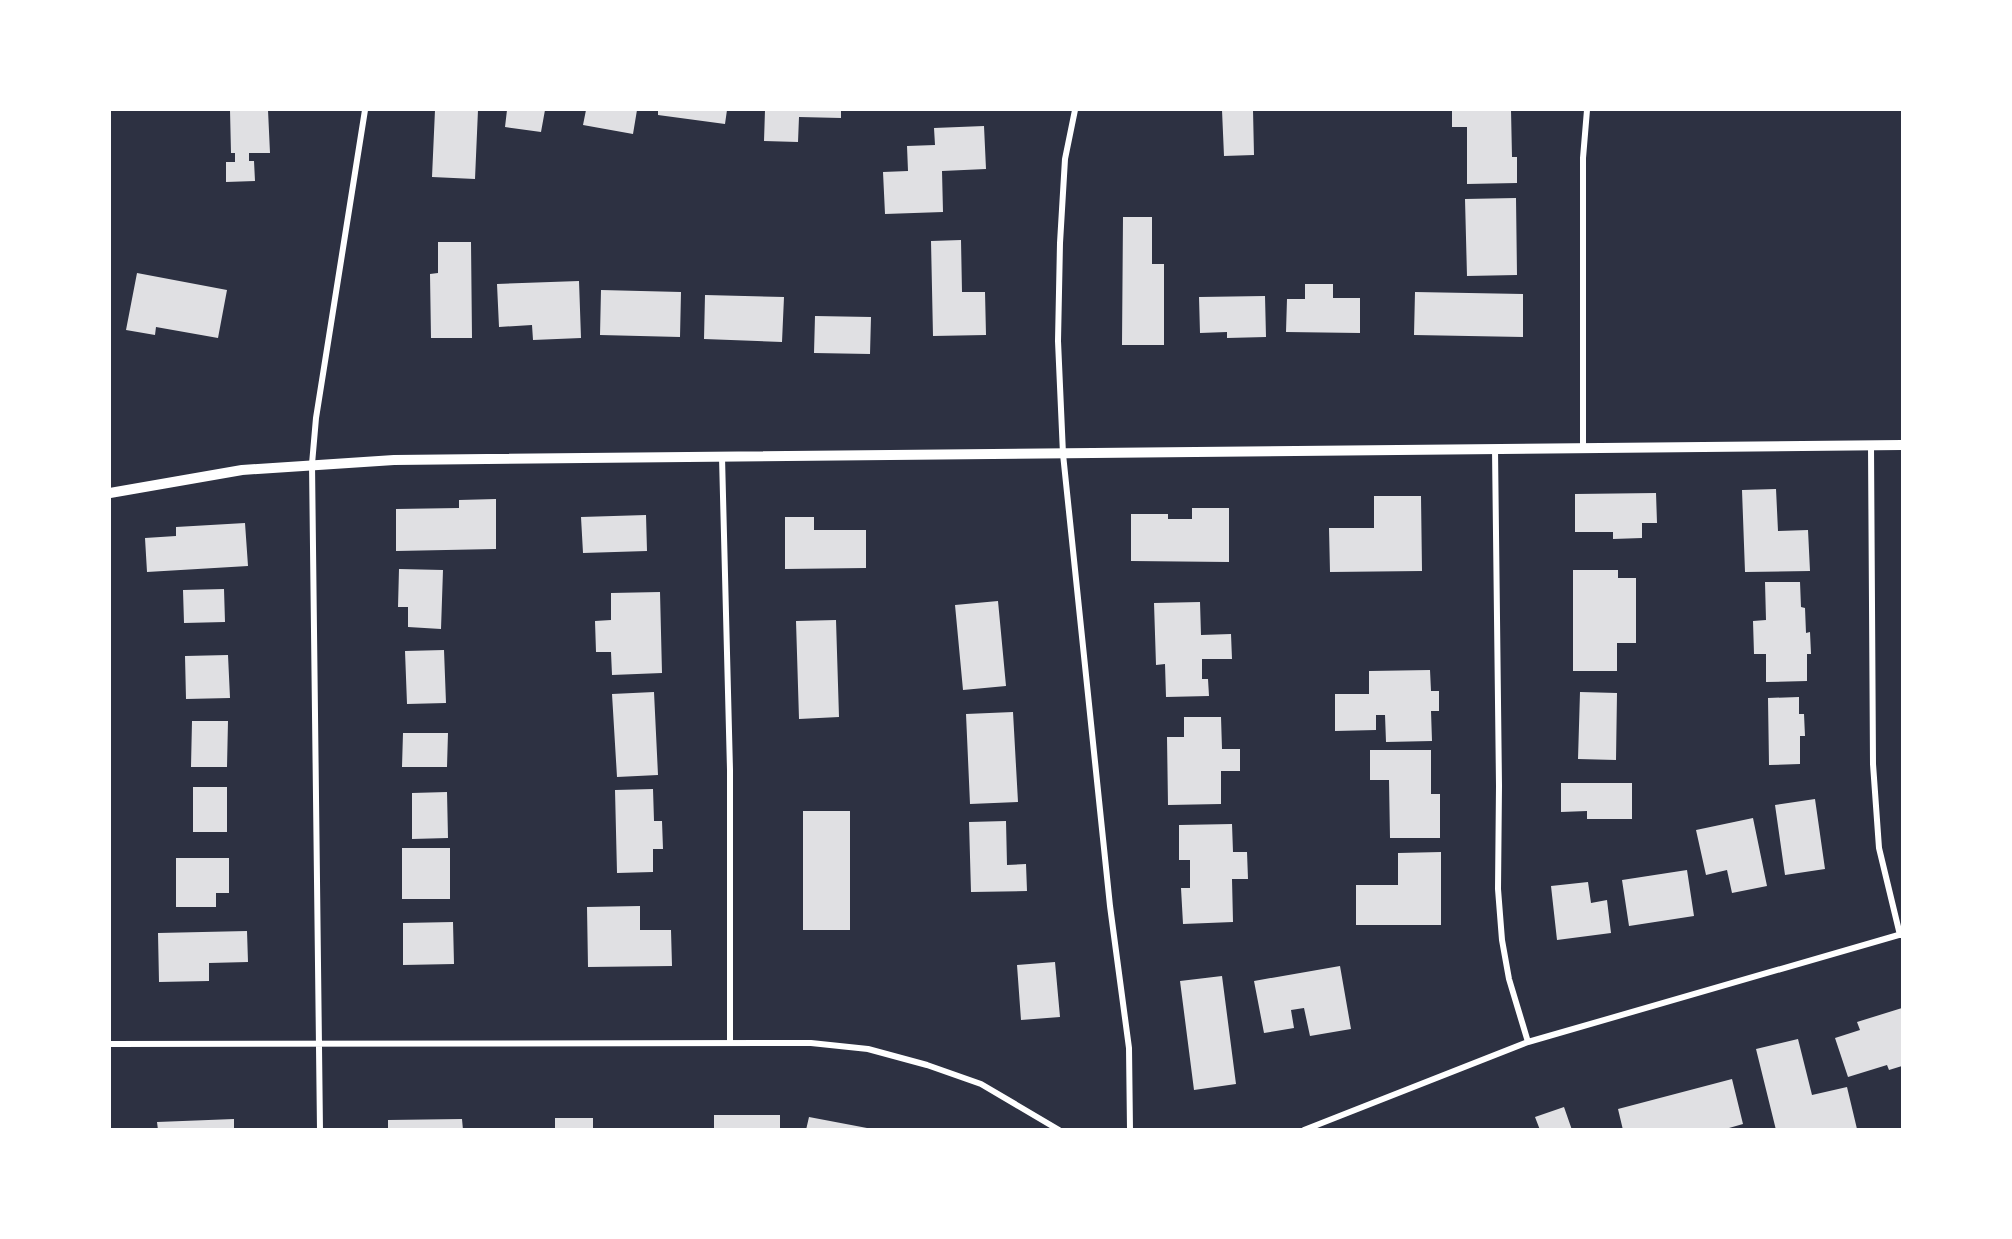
<svg xmlns="http://www.w3.org/2000/svg" width="2012" height="1239" font-family="'Crimson Pro',serif">
<style>
.building{fill:#e0e0e3}
.lines{fill:none;stroke-linecap:round;stroke-linejoin:round}
.minor{stroke:#fff;stroke-width:6}
.tertiary{stroke:#fff;stroke-width:10}
</style>
<rect width="100%" height="100%" fill="#2d3142"/>
<path class="building" d="M 230,110 L 268,110 L 270,153 L 249,153 L 249,161 L 254,161 L 255,181 L 226,182 L 226,162 L 235,162 L 235,153 L 231,153 Z
M 435,110 L 478,110 L 475,179 L 432,177 Z
M 507,110 L 545,110 L 541,132 L 505,127 Z
M 586,110 L 637,110 L 633,134 L 583,125 Z
M 658,110 L 727,110 L 725,124 L 658,115 Z
M 765,110 L 841,110 L 841,118 L 799,117 L 798,142 L 764,141 Z
M 1222,110 L 1253,110 L 1254,155 L 1224,156 Z
M 1452,110 L 1511,110 L 1512,157 L 1517,157 L 1517,183 L 1467,184 L 1467,127 L 1452,127 Z
M 984,126 L 986,169 L 942,171 L 943,212 L 885,214 L 883,172 L 908,171 L 907,146 L 935,145 L 934,128 Z
M 1516,198 L 1517,275 L 1467,276 L 1465,199 Z
M 1123,217 L 1152,217 L 1152,264 L 1164,264 L 1164,345 L 1122,345 Z
M 961,240 L 962,292 L 985,292 L 986,335 L 933,336 L 931,241 Z
M 438,242 L 471,242 L 472,338 L 431,338 L 430,274 L 438,273 Z
M 137,273 L 227,290 L 218,338 L 156,327 L 155,335 L 126,330 Z
M 579,281 L 581,338 L 533,340 L 532,325 L 499,327 L 497,284 Z
M 1305,284 L 1333,284 L 1333,298 L 1360,298 L 1360,333 L 1286,332 L 1287,299 L 1305,299 Z
M 601,290 L 681,292 L 680,337 L 600,335 Z
M 1415,292 L 1523,294 L 1523,337 L 1414,335 Z
M 705,295 L 784,297 L 782,342 L 704,339 Z
M 1265,296 L 1266,337 L 1227,338 L 1227,332 L 1200,333 L 1199,297 Z
M 815,316 L 871,317 L 870,354 L 814,353 Z
M 1776,489 L 1778,531 L 1808,530 L 1810,571 L 1745,572 L 1742,490 Z
M 1656,493 L 1657,523 L 1642,523 L 1642,538 L 1613,539 L 1613,532 L 1575,532 L 1575,494 Z
M 1374,496 L 1421,496 L 1422,571 L 1330,572 L 1329,528 L 1374,528 Z
M 496,499 L 496,549 L 396,551 L 396,509 L 459,508 L 459,500 Z
M 1192,508 L 1229,508 L 1229,562 L 1131,561 L 1131,514 L 1168,514 L 1168,519 L 1192,519 Z
M 646,515 L 647,551 L 583,553 L 581,517 Z
M 785,517 L 814,517 L 814,530 L 866,530 L 866,568 L 785,569 Z
M 245,523 L 248,566 L 147,572 L 145,538 L 176,536 L 176,527 Z
M 399,569 L 443,570 L 441,629 L 408,627 L 408,607 L 398,607 Z
M 1573,570 L 1618,570 L 1618,578 L 1636,578 L 1636,643 L 1617,643 L 1617,671 L 1573,671 Z
M 1765,582 L 1800,582 L 1801,607 L 1805,608 L 1806,633 L 1810,632 L 1811,654 L 1807,654 L 1807,681 L 1766,682 L 1766,654 L 1754,654 L 1753,621 L 1766,620 Z
M 224,589 L 225,622 L 184,623 L 183,590 Z
M 660,592 L 662,673 L 612,675 L 611,652 L 596,652 L 595,621 L 611,620 L 611,593 Z
M 998,601 L 1006,686 L 963,690 L 955,605 Z
M 1200,602 L 1201,635 L 1231,634 L 1232,659 L 1202,659 L 1202,679 L 1208,679 L 1209,696 L 1166,697 L 1165,664 L 1156,665 L 1154,603 Z
M 836,620 L 839,717 L 799,719 L 796,621 Z
M 444,650 L 446,703 L 407,704 L 405,651 Z
M 228,655 L 230,698 L 186,699 L 185,656 Z
M 1430,670 L 1431,691 L 1439,691 L 1439,711 L 1431,711 L 1432,741 L 1386,742 L 1385,715 L 1376,715 L 1376,730 L 1335,731 L 1335,694 L 1369,694 L 1369,671 Z
M 654,692 L 658,775 L 617,777 L 612,694 Z
M 1580,692 L 1617,693 L 1616,760 L 1578,759 Z
M 1799,697 L 1799,714 L 1804,714 L 1805,736 L 1800,736 L 1800,764 L 1769,765 L 1768,698 Z
M 1013,712 L 1018,802 L 970,804 L 966,714 Z
M 1184,717 L 1221,717 L 1222,749 L 1240,749 L 1240,771 L 1221,771 L 1221,804 L 1168,805 L 1167,737 L 1184,737 Z
M 192,721 L 228,721 L 227,767 L 191,767 Z
M 403,733 L 448,733 L 447,767 L 402,767 Z
M 1370,750 L 1431,750 L 1431,794 L 1440,794 L 1440,838 L 1390,838 L 1389,780 L 1370,780 Z
M 1561,783 L 1632,783 L 1632,819 L 1587,819 L 1587,811 L 1561,812 Z
M 193,787 L 227,787 L 227,832 L 193,832 Z
M 653,789 L 654,821 L 662,821 L 663,849 L 653,849 L 653,872 L 617,873 L 615,790 Z
M 447,792 L 448,838 L 412,839 L 412,793 Z
M 1815,799 L 1825,869 L 1785,875 L 1775,805 Z
M 803,811 L 850,811 L 850,930 L 803,930 Z
M 1753,818 L 1767,886 L 1732,893 L 1727,870 L 1706,875 L 1696,830 Z
M 1006,821 L 1007,865 L 1026,864 L 1027,891 L 971,892 L 969,822 Z
M 1232,824 L 1233,852 L 1247,852 L 1248,879 L 1232,879 L 1233,922 L 1183,924 L 1181,888 L 1190,888 L 1190,860 L 1179,860 L 1179,825 Z
M 402,848 L 450,848 L 450,899 L 402,899 Z
M 1441,852 L 1441,925 L 1356,925 L 1356,885 L 1398,885 L 1398,853 Z
M 176,858 L 229,858 L 229,893 L 216,893 L 216,907 L 176,907 Z
M 1687,870 L 1694,916 L 1629,926 L 1622,880 Z
M 1588,882 L 1591,903 L 1607,900 L 1611,933 L 1557,940 L 1551,886 Z
M 640,906 L 640,930 L 671,930 L 672,966 L 588,967 L 587,907 Z
M 453,922 L 454,964 L 403,965 L 403,923 Z
M 247,931 L 248,962 L 209,963 L 209,981 L 159,982 L 158,933 Z
M 1055,962 L 1060,1017 L 1021,1020 L 1017,965 Z
M 1340,966 L 1351,1029 L 1310,1036 L 1304,1008 L 1291,1010 L 1294,1028 L 1264,1033 L 1254,981 Z
M 1222,976 L 1236,1084 L 1194,1090 L 1180,981 Z
M 1902,1008 L 1902,1066 L 1889,1070 L 1887,1065 L 1848,1077 L 1835,1038 L 1860,1030 L 1857,1022 Z
M 1798,1039 L 1812,1095 L 1847,1087 L 1857,1129 L 1776,1130 L 1756,1049 Z
M 1732,1079 L 1743,1124 L 1722,1130 L 1623,1130 L 1618,1109 Z
M 1564,1107 L 1572,1130 L 1540,1130 L 1535,1117 Z
M 714,1115 L 780,1115 L 780,1130 L 714,1130 Z
M 809,1117 L 867,1128 L 867,1130 L 806,1130 Z
M 555,1118 L 593,1118 L 593,1130 L 555,1130 Z
M 234,1119 L 234,1130 L 158,1130 L 157,1122 Z
M 462,1119 L 463,1130 L 388,1130 L 388,1120 Z"/>
<g class="lines">
<path class="minor" d="M 1075,110 L 1065,159 L 1060,243 L 1058,341 L 1063,454 L 1110,906 L 1129,1048 L 1130,1130
M 1871,446 L 1873,764 L 1879,848 L 1900,935
M 1583,448 L 1583,158 L 1587,110
M 1495,449 L 1499,786 L 1498,889 L 1502,940 L 1509,979 L 1528,1042
M 722,457 L 730,770 L 730,1043
M 110,1044 L 811,1043 L 868,1049 L 927,1065 L 981,1084 L 1059,1130
M 320,1130 L 312,464 L 316,418 L 365,110
M 1304,1130 L 1528,1042 L 1902,934"/>
<path class="tertiary" d="M 110,493 L 242,470 L 394,460 L 1902,445"/>
</g>
<rect width="2012" height="1239" fill="none" stroke="#ffffff" stroke-width="222"/>
</svg>
